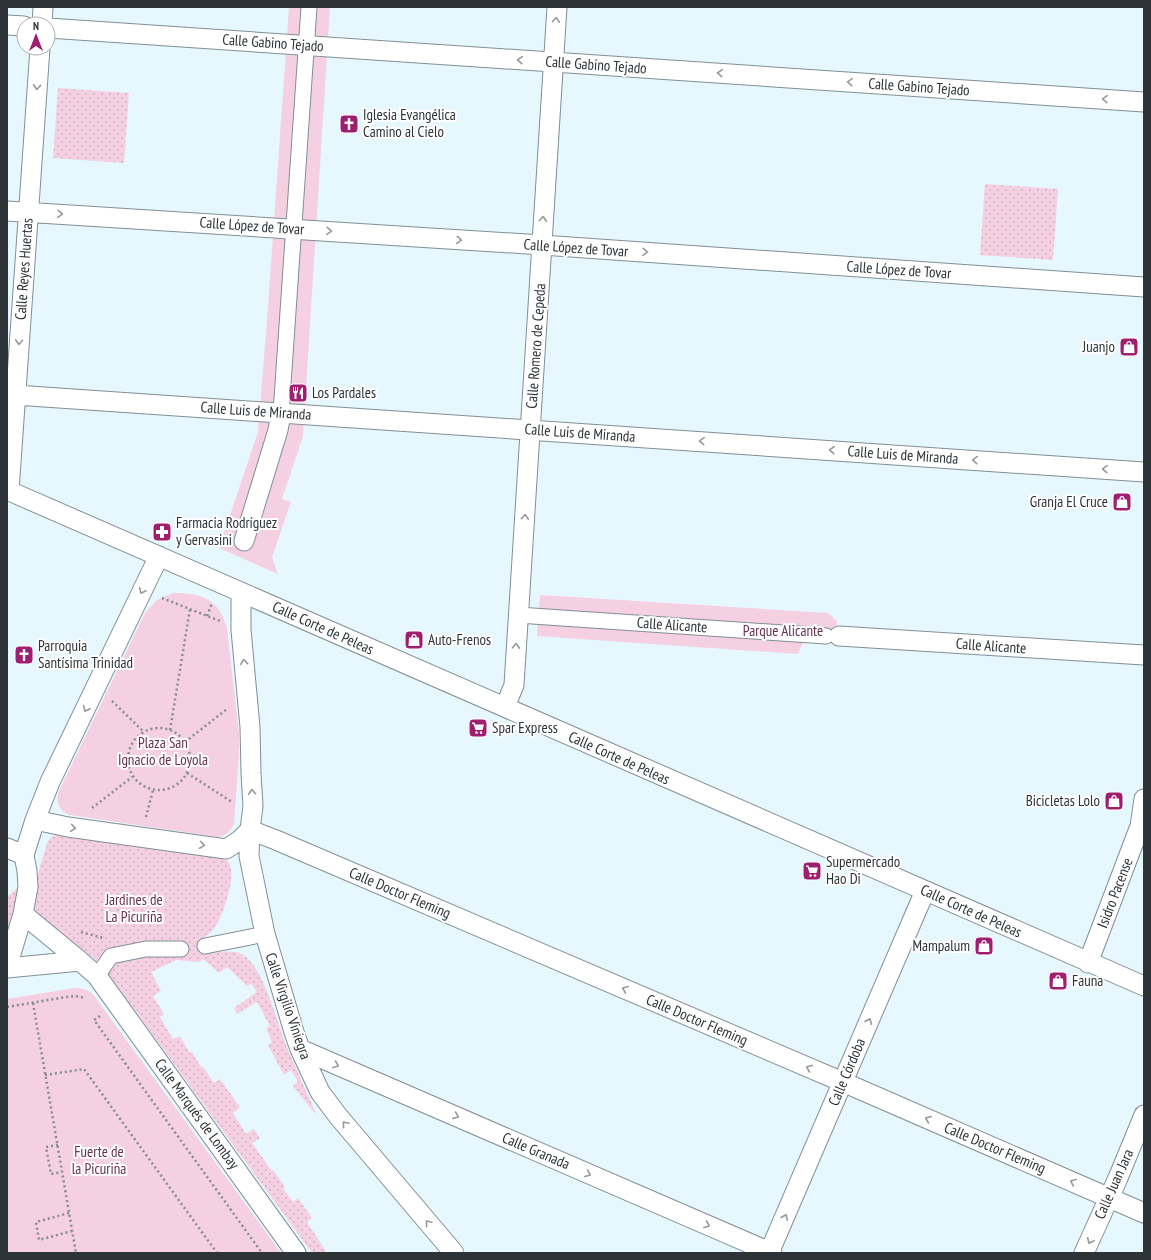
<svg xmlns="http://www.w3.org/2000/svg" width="1151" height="1260" font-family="'PT Sans Narrow',sans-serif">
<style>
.grass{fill:url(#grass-dots)}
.park{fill:#f4d0e2}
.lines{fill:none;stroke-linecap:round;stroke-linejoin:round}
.pedestrian-casing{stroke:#818f95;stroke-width:17}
.minor-casing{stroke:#818f95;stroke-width:21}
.path{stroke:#838d92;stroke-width:2.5;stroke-dasharray:2 3;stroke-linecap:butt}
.pedestrian{stroke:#fff;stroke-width:15}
.minor{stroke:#fff;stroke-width:19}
.oneway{stroke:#96999a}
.labels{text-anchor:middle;stroke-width:4;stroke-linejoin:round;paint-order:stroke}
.street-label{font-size:15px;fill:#2d3336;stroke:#fff}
.poi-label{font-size:15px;fill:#2d3336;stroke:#fff;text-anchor:start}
.park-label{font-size:15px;fill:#65314e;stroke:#fff}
</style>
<defs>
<pattern id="grass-dots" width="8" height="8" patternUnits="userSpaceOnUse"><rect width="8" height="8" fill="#f4d0e2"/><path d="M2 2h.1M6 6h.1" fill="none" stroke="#d2b3c2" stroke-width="1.8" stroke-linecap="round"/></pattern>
</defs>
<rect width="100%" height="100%" fill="#e7f7fe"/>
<path class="grass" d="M 58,88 L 129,93 L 124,163 L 53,158 Z
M 985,184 L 1058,189 L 1053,260 L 980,255 Z
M 59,834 L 222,858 C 225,859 228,861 229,863 C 237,876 223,916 215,927 C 211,932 206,936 201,940 L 203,954 C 216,954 231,948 243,955 C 263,966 277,1023 286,1045 C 296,1069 307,1092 317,1116 L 293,1086 L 298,1082 L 291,1070 L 284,1075 L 268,1045 L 272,1042 L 266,1028 L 270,1026 L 257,1002 L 237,1014 L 234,1008 L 257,992 L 252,984 L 247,986 L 227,967 L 219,973 L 203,959 L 200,962 L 176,960 L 151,972 L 161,991 L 153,996 L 164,1014 L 160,1017 L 173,1039 L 180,1036 L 190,1053 L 192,1052 L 201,1067 L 203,1067 L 214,1083 L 220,1079 L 240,1107 L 233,1113 L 246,1134 L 254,1129 L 260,1138 L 252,1143 L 272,1171 L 273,1170 L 285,1187 L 283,1188 L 293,1202 L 298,1198 L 312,1218 L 307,1222 L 327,1253 L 312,1253 L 107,972 L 94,958 L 34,915 C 28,902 43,858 47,843 C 50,838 53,835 59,834 Z
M 17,888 L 19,889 L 13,916 L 7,927 L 7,897 Z"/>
<path class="park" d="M 289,7 L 330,7 L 303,436 L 282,499 L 291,502 L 272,557 L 278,574 L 219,548 L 258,432 L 267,321 Z
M 173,593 C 202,593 219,599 227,628 L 239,734 L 239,754 L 234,824 C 230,832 226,836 217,837 L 70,815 C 59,811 57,803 58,793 L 145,613 L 157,600 Z
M 540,595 L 828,613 L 837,621 L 837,631 C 829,630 808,637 804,642 C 801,645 800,649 798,654 L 537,636 Z
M 74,988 C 82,988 90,990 95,997 L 281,1253 L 7,1253 L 7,999 Z"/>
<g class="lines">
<g class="pedestrian-casing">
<path id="pedestrian" d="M 281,413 L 309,7
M 518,615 L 826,636
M 205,946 L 265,934
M 97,976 L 111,956 L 146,949 L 181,949"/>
</g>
<g class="minor-casing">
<path id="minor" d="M 42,24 L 43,7
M 7,25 L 24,26
M 48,28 L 1144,102
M 7,211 L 542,245 L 1144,287
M 15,395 L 1144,472
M 7,490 L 1144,986
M 9,491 L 40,48
M 244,541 L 278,430 L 281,413
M 241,592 L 241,630 L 250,727 L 251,773 L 253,806 L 250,830 L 249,856 L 265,934 L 294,1032 L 300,1049 L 320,1092 L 338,1116 L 454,1253
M 839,636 L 1144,655
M 505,707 L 514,685 L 557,7
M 35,820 L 68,827 L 226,849 L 240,840 L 250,830
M 250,830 L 276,840 L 859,1089 L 1144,1213
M 7,848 L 24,855
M 23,914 L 80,961
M 1088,963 L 1140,826 L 1144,799
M 7,967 L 23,914 L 28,887 L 27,871 L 24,855 L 35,820 L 50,782 L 159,556
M 7,968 L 80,961 L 97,976 L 296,1253
M 300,1049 L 772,1253
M 769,1253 L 925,891
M 1084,1253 L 1118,1178 L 1144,1115"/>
</g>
<path class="path" d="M 162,598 L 220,621
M 207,616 L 212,603
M 112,701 L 143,731
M128 759a31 31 0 1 1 62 0a31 31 0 1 1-62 0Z
M 170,730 L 190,609
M 185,742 L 227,709
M 187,773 L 232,802
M 92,808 L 132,777
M 146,817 L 153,790
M 81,932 L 103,938
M 33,1003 L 76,1253
M 7,1007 L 66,997 L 75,996 L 85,998
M 100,1016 L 94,1020 L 262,1253
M 45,1075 L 84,1069 L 217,1253
M 58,1145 L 46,1147 L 51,1174 L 62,1172
M 69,1213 L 36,1222 L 39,1240 L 72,1231"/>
<use href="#pedestrian" class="pedestrian"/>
<use href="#minor" class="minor"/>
</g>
<defs><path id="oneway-chevron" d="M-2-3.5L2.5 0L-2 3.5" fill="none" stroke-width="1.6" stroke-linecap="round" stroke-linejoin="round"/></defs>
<g class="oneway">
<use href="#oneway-chevron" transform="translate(556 20) rotate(-86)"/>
<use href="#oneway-chevron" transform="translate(520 60) rotate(-176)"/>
<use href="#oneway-chevron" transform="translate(720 73) rotate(-176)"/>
<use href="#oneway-chevron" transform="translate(850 82) rotate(-176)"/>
<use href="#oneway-chevron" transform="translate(37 87) rotate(94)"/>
<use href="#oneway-chevron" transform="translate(1105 99) rotate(-176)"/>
<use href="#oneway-chevron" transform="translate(60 214) rotate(4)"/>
<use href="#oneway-chevron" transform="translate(543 219) rotate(-86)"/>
<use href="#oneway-chevron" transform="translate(329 231) rotate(4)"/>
<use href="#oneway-chevron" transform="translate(459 240) rotate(4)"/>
<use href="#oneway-chevron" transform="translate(645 252) rotate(4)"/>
<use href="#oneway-chevron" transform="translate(19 342) rotate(94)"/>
<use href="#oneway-chevron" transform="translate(702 441) rotate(-176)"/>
<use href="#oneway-chevron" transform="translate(832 450) rotate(-176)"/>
<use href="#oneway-chevron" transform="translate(975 460) rotate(-176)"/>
<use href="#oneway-chevron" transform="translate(1105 469) rotate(-176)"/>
<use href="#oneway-chevron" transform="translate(525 517) rotate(-86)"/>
<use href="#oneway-chevron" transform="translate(142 591) rotate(116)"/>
<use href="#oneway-chevron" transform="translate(516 646) rotate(-87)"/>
<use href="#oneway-chevron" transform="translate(244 662) rotate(-96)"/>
<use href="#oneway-chevron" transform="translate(86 709) rotate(116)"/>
<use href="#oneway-chevron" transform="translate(252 792) rotate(-94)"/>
<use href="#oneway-chevron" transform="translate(73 828) rotate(8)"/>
<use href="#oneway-chevron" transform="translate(202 845) rotate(8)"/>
<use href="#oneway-chevron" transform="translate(625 989) rotate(-157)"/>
<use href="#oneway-chevron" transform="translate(869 1021) rotate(-67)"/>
<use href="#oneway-chevron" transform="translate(336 1065) rotate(23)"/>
<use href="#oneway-chevron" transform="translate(809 1068) rotate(-157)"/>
<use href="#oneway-chevron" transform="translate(456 1116) rotate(23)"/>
<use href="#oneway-chevron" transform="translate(928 1119) rotate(-157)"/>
<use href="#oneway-chevron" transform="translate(345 1124) rotate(-130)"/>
<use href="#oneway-chevron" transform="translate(588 1174) rotate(23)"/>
<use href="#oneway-chevron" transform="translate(1073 1182) rotate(-157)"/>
<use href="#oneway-chevron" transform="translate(785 1217) rotate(-67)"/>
<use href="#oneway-chevron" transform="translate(428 1223) rotate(-130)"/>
<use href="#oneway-chevron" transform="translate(707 1225) rotate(23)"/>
<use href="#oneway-chevron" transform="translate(1090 1241) rotate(115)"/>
</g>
<defs>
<g id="church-square" transform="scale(1)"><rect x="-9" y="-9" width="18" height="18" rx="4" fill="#9f1e70" stroke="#fff"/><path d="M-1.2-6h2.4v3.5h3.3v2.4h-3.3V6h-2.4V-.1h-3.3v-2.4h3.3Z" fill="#fff"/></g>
<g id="shop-square" transform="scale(1)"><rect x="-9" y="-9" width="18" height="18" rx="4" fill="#9f1e70" stroke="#fff"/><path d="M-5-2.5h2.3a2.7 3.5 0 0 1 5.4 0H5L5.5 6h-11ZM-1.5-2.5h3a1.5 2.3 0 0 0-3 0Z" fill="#fff"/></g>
<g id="restaurant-square" transform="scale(1)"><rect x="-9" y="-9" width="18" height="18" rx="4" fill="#9f1e70" stroke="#fff"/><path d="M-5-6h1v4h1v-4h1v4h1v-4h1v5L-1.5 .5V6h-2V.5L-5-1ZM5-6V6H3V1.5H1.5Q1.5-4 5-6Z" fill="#fff"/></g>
<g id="pharmacy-square" transform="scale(1)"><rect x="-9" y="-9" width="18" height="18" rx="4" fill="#9f1e70" stroke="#fff"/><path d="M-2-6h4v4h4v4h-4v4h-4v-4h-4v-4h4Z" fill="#fff"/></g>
<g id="supermarket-square" transform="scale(1)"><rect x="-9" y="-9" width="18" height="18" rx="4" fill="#9f1e70" stroke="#fff"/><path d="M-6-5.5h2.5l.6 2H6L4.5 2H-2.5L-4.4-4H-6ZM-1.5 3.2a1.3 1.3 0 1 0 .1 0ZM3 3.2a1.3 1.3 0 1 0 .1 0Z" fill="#fff"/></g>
</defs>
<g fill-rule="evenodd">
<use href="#church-square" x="349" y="124"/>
<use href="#shop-square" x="1129" y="347"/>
<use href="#restaurant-square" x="298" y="393"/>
<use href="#shop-square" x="1122" y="502"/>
<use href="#pharmacy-square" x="162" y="532"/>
<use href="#shop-square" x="414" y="640"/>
<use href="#church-square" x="24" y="655"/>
<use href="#supermarket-square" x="478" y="728"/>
<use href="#shop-square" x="1114" y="801"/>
<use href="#supermarket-square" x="812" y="871"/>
<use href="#shop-square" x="984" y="946"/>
<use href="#shop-square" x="1058" y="981"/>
</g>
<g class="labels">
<g class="street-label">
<text transform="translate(273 43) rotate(4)" y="5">Calle Gabino Tejado</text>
<text transform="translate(596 65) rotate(4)" y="5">Calle Gabino Tejado</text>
<text transform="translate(919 87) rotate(4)" y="5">Calle Gabino Tejado</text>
<text transform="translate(252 226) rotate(4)" y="5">Calle López de Tovar</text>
<text transform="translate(576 248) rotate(4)" y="5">Calle López de Tovar</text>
<text transform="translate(24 269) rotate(-86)" y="5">Calle Reyes Huertas</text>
<text transform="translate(899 270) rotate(4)" y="5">Calle López de Tovar</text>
<text transform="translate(536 346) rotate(-86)" y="5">Calle Romero de Cepeda</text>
<text transform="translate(256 411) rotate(4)" y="5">Calle Luis de Miranda</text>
<text transform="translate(580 433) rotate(4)" y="5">Calle Luis de Miranda</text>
<text transform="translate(903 455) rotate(4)" y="5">Calle Luis de Miranda</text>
<text transform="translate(672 625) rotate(4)" y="5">Calle Alicante</text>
<text transform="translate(323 628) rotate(24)" y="5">Calle Corte de Peleas</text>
<text transform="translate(991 646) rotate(4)" y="5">Calle Alicante</text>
<text transform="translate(619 758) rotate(24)" y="5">Calle Corte de Peleas</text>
<text transform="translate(400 893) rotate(23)" y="5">Calle Doctor Fleming</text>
<text transform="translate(1115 893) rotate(-69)" y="5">Isidro Pacense</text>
<text transform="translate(971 911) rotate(24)" y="5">Calle Corte de Peleas</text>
<text transform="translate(288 1006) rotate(71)" y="5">Calle Virgilio Viniegra</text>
<text transform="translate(697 1020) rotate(23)" y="5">Calle Doctor Fleming</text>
<text transform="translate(847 1072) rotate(-67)" y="5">Calle Córdoba</text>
<text transform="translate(197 1114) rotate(54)" y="5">Calle Marqués de Lombay</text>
<text transform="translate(995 1148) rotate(23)" y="5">Calle Doctor Fleming</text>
<text transform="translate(536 1151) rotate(23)" y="5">Calle Granada</text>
<text transform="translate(1114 1184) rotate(-66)" y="5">Calle Juan Jara</text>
</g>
<g class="poi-label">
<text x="363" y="120">Iglesia Evangélica<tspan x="363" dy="17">Camino al Cielo</tspan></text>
<text x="1115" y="352" text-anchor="end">Juanjo</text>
<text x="312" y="398">Los Pardales</text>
<text x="1108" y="507" text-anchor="end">Granja El Cruce</text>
<text x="176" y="528">Farmacia Rodríguez<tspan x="176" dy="17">y Gervasini</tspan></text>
<text x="428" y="645">Auto-Frenos</text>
<text x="38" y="651">Parroquia<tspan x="38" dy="17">Santísima Trinidad</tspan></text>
<text x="492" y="733">Spar Express</text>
<text x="1100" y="806" text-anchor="end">Bicicletas Lolo</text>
<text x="826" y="867">Supermercado<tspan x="826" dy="17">Hao Di</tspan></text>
<text x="970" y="951" text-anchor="end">Mampalum</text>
<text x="1072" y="986">Fauna</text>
</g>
<g class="park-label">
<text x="783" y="636">Parque Alicante</text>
<text x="163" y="748">Plaza San<tspan x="163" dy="17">Ignacio de Loyola</tspan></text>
<text x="134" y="905">Jardines de<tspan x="134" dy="17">La Picuriña</tspan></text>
<text x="99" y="1157">Fuerte de<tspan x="99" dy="17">la Picuriña</tspan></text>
</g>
</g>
<rect width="1151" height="1260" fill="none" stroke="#2d3336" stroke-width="16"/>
<g transform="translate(36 36)"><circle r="19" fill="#ffffff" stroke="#abadaf"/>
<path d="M0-3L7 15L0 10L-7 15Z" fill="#9f1e70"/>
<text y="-6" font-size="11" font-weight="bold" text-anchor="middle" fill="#2d3336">N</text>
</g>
</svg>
